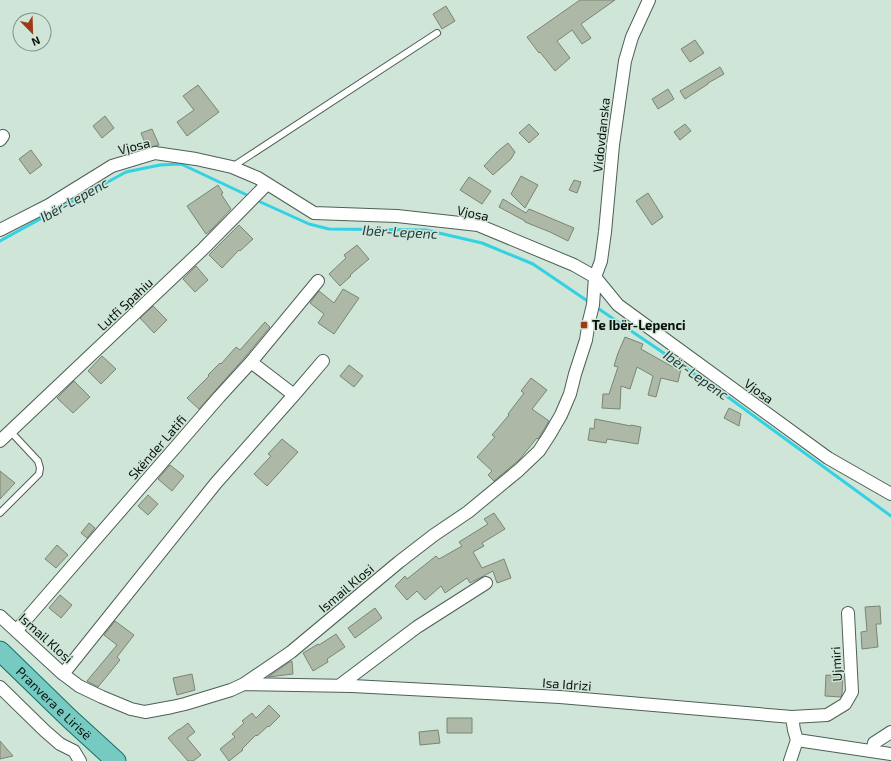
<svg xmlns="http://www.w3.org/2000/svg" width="891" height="761" font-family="'Exo 2',sans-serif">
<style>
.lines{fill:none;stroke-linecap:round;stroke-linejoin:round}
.stream{stroke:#32d1e4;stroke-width:3}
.building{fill:#adb9a6;stroke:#7a8674}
.service-casing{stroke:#4d6055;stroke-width:8}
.minor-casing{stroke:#4d6055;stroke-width:14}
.primary-casing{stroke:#157267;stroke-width:21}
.service{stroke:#fff;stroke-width:6}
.minor{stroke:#fff;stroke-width:12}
.primary{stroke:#76cac1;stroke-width:19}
.poi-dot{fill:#a03a16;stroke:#cfe5d7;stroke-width:1.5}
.labels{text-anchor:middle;stroke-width:3;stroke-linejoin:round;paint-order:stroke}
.street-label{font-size:13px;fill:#09110c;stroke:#cfe5d7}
.poi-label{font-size:13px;font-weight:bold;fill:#09110c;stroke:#cfe5d7;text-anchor:start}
.water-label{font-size:14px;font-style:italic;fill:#223b3e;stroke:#cfe5d7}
</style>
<rect width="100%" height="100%" fill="#cfe5d7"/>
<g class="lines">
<path class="stream" d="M 256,200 L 309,224 L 329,229 L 426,230 L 482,243 L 533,264 L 589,302
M 0,241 L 126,172 L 160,165 L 181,164 L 249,196
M 596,307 L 721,392 L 891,516"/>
</g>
<path class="building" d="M 580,0 L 615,0 L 581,24 L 591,38 L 582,44 L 572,30 L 557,41 L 570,58 L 555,71 L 540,52 L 539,53 L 527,37 Z
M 446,6 L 455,21 L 442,29 L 433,14 Z
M 695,40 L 704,53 L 690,62 L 681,49 Z
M 720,67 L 724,74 L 708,83 L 708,84 L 685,99 L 680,91 Z
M 198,85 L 219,112 L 187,136 L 177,122 L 194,110 L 183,96 Z
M 668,89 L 674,99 L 658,109 L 652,99 Z
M 105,116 L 114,128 L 102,138 L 93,126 Z
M 529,124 L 539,134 L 529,143 L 519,133 Z
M 685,124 L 691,131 L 680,140 L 674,132 Z
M 152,129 L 159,145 L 147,148 L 141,133 Z
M 508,143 L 515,152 L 511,159 L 493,175 L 484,166 L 497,152 Z
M 31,150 L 42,165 L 30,174 L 19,159 Z
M 521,176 L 538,185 L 525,208 L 511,194 Z
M 469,177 L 491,191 L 482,204 L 460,190 Z
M 574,180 L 581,182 L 577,193 L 569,190 Z
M 218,185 L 223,193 L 221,194 L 231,209 L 211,230 L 206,234 L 187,206 Z
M 648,193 L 663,217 L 652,225 L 636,201 Z
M 503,199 L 526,213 L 529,209 L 574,228 L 568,241 L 550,232 L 525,222 L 525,221 L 499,207 Z
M 239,225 L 253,239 L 240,251 L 239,250 L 222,268 L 209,255 Z
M 357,245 L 369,259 L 350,275 L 351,276 L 340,286 L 329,274 L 346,258 L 344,255 Z
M 196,266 L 208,280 L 195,292 L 183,279 Z
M 343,289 L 359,298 L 334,334 L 318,323 L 324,314 L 310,303 L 319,291 L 334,303 Z
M 153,306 L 167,320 L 154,333 L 140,318 Z
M 265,322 L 270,327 L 245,357 L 199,409 L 187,398 L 209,376 L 208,375 L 220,363 L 221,364 L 236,347 L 240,350 Z
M 625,337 L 643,344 L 641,349 L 671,366 L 681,369 L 678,382 L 661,378 L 656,397 L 648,395 L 653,376 L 637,367 L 630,389 L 621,386 L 620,409 L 602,408 L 603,394 L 609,394 L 618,367 L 614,366 L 618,353 Z
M 102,356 L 116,369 L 101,384 L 88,371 Z
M 349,365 L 363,376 L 354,387 L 340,376 Z
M 531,378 L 547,390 L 532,409 L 549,421 L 538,439 L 537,438 L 519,460 L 494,481 L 488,475 L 492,471 L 477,457 L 495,437 L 492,435 L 509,415 L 508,414 L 524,393 L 521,391 Z
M 74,381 L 90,397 L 73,413 L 57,398 Z
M 729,408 L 741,414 L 739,426 L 724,418 Z
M 595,419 L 631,426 L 631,425 L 641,427 L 638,444 L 607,439 L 606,443 L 588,440 L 590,428 L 594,429 Z
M 282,439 L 298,452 L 267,486 L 254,474 L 271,456 L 268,454 Z
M 170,465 L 184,476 L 172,491 L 158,479 Z
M 0,471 L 15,483 L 0,499 Z
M 148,495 L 158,504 L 148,515 L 138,506 Z
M 494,513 L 505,529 L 482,543 L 484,546 L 473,552 L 482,568 L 504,559 L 511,578 L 497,583 L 493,571 L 470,583 L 467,578 L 445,593 L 441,586 L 425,600 L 417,591 L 407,600 L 395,586 L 405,576 L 407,579 L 436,556 L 439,559 L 462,546 L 459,542 L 488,524 L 484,519 Z
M 89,523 L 95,528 L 87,538 L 81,533 Z
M 57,545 L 68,555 L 56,568 L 45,559 Z
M 60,595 L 72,605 L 61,618 L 49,608 Z
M 880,606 L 881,624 L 876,624 L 878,647 L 862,649 L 861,632 L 867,631 L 865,607 Z
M 375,608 L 382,618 L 355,638 L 348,628 Z
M 115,621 L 134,635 L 117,657 L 120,660 L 98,687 L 87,681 L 117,645 L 104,635 Z
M 336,634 L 345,647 L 327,659 L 328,662 L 313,671 L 303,653 L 318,644 L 319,645 Z
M 292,661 L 293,674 L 268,677 L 288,663 Z
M 192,674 L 195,690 L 177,695 L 173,678 Z
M 826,675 L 843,676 L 842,694 L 841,697 L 825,696 Z
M 269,705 L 280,716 L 269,727 L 268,726 L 257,736 L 256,735 L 242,749 L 243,750 L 229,761 L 220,749 L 235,737 L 232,734 L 244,723 L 242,721 L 252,713 L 256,718 Z
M 447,718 L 472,718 L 472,733 L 447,733 Z
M 188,723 L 195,732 L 187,738 L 201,755 L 193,761 L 188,761 L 168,738 L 179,729 L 179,730 Z
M 438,730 L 440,743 L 420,745 L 419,732 Z
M 0,741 L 13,756 L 0,759 Z"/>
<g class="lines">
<g class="service-casing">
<path id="service" d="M 232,167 L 437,33
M 0,513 L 39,474 L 40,468 L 38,461 L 10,431"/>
</g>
<g class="minor-casing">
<path id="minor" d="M 0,140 L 3,136
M 0,230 L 49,205 L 112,166 L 155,153 L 196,159 L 232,167 L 258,178 L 314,213 L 397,216 L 478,225 L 574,265 L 595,277 L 618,305 L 828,458 L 891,494
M 251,362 L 294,395
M 0,441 L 204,248 L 267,184
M 0,616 L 63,674 L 79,686 L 102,697 L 131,709 L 145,712 L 172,707 L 185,704 L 231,690 L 244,684 L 291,652 L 399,562 L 434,535 L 468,512 L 519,470 L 539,451 L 550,434 L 561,415 L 570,394 L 575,374 L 586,340 L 589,321 L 593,305 L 595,277 L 601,261 L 605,232 L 613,145 L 625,61 L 632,37 L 649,0
M 16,631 L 219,397 L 251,362 L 318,281
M 63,674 L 216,483 L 294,395 L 323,361
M 244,684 L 352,686 L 560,697 L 792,717 L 827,715 L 845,704 L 852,692 L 848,613
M 340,685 L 417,627 L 486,583
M 0,687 L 45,731 L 60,744 L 74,751 L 80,761
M 797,740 L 891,754
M 872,751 L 874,743 L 891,732
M 790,761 L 797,740 L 794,730 L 792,717"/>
</g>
<g class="primary-casing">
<g id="primary">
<path id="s1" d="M 0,651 L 70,719 L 116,761"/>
</g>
</g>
<use href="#service" class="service"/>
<use href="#minor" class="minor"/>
<use href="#primary" class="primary"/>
</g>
<rect class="poi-dot" x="580" y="321" width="8" height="8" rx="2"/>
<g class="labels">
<g class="street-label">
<text transform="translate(601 135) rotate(-84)" y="5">Vidovdanska</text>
<text transform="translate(134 146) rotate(-14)" y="5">Vjosa</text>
<text transform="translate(473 213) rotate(12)" y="5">Vjosa</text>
<text transform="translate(125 304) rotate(-43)" y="5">Lutfi Spahiu</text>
<text transform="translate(759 391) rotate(36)" y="5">Vjosa</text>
<text transform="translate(157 447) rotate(-49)" y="5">Skënder Latifi</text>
<text transform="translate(346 588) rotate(-40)" y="5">Ismail Klosi</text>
<text transform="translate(46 638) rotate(42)" y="5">Ismail Klosi</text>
<text transform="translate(836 664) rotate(-93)" y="5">Ujmiri</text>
<text transform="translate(567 684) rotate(4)" y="5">Isa Idrizi</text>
<text dy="5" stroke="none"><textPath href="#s1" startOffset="75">Pranvera e Lirisë</textPath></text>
</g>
<g class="poi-label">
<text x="592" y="330">Te Ibër-Lepenci</text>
</g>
<g class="water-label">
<text transform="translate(74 200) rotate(-29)" y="5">Ibër-Lepenc</text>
<text transform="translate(400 232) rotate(3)" y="5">Ibër-Lepenc</text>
<text transform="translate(696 375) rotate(35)" y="5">Ibër-Lepenc</text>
</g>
</g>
<g transform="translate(32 32) rotate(157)"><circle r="19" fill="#cfe5d7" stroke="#809086"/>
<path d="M0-3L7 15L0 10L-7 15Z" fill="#a03a16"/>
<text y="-6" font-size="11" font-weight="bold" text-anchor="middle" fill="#09110c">N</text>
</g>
</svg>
